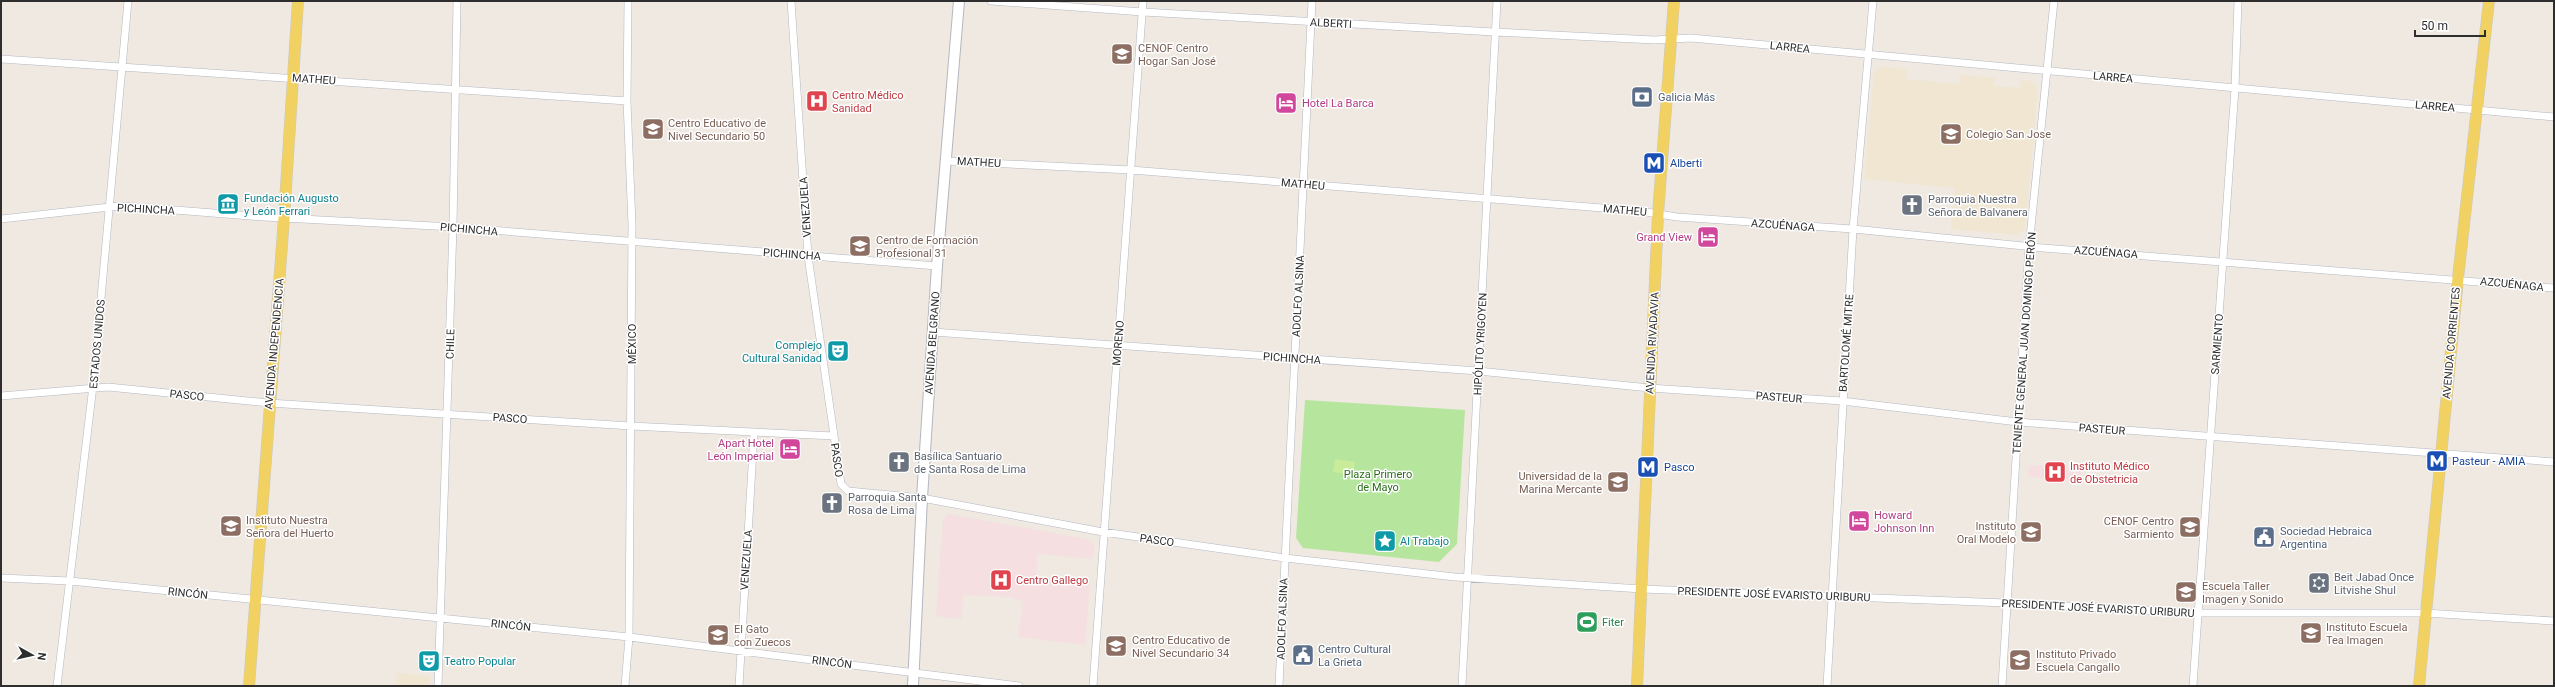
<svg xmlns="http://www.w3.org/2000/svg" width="2555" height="687" font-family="Roboto,sans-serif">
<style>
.education{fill:#f0e6d1}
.medical{fill:#f5dfe0}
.green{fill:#b6e59e}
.pitch{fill:#c9ec9a}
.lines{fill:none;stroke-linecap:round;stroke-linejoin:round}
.street-casing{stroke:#b4b7c1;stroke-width:8}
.secondary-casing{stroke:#b4b7c1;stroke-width:12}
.primary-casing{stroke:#c9c9c9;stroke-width:12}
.street{stroke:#fff;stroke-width:7}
.secondary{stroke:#fff;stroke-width:10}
.primary{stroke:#f2d163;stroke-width:11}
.labels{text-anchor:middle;stroke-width:3;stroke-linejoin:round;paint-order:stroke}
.street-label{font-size:11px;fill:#2e2e2e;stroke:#fff}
.education-label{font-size:11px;fill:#785e54;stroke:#fff;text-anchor:start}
.health-label{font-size:11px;fill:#be3a42;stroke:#fff;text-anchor:start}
.service-label{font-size:11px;fill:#4e5e75;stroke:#fff;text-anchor:start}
.hotel-label{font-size:11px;fill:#b23c85;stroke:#fff;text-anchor:start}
.transit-label{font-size:11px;fill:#164399;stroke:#fff;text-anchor:start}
.culture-label{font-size:11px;fill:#0d838f;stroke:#fff;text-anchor:start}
.worship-label{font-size:11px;fill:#5b616d;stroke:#fff;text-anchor:start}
.park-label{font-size:11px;fill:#2c6e1b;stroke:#fff}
.leisure-label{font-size:11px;fill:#27864d;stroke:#fff;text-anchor:start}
</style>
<rect width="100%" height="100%" fill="#efe9e1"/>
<path class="education" d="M 1880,67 L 1907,69 L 1906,79 L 1959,84 L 1960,75 L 1995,78 L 1994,86 L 2020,88 L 2021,80 L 2032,81 L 2038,89 L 2025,229 L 2018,235 L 1951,229 L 1955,188 L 1864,179 L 1874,73 Z
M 397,673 L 430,676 L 429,686 L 396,686 Z"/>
<path class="medical" d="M 2029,465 L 2081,469 L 2081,483 L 2028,476 Z
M 948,514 L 1087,539 L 1095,546 L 1092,559 L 1038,554 L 1036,578 L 1090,582 L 1085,645 L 1018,637 L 1023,602 L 1011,597 L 963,595 L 962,619 L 936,616 L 943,520 Z"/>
<path class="green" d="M 1305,400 L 1465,410 L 1457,544 L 1439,562 L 1303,548 L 1296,538 Z"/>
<path class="pitch" d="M 1335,459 L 1355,462 L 1353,475 L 1333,472 Z"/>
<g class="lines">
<g class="street-casing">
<path id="street" d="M 791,1 L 808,256 L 841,484 L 848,491 L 922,498 L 1103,532 L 1285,558 L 1455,577 L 1642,589 L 2006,603 L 2198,613 L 2425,613 L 2554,621
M 991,1 L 1143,12 L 1494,32 L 1654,40 L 1691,38 L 2554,117
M 1,59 L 627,101
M 947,161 L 1131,170 L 1640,211 L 1677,217 L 1853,229 L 2043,248 L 2554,288
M 1,219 L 119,206 L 137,207 L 264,217 L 453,227 L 937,266
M 933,332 L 1478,371 L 1650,388 L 1842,401 L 2018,422 L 2554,462
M 1,396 L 108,387 L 269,403 L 631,426 L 834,436
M 1,578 L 70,581 L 629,637 L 1019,686
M 57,686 L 93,386 L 128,1
M 438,686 L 453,227 L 457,1
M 625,686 L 629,637 L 632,225 L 627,101 L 628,1
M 739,686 L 754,433
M 1093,686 L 1143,1
M 1279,686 L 1312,1
M 1462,686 L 1497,1
M 1827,686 L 1853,229 L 1873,1
M 2002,686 L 2029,247 L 2054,1
M 2193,686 L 2235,88 L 2238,1"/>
</g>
<g class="secondary-casing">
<path id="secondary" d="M 913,686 L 922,498 L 937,266 L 959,1"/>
</g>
<g class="primary-casing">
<path id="primary" d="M 249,686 L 284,218 L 298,1
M 1637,686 L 1658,214 L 1674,1
M 2419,686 L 2458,278 L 2489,1"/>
</g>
<use href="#street" class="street"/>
<use href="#secondary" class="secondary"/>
<use href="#primary" class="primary"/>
</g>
<defs>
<g id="school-square" transform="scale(1.15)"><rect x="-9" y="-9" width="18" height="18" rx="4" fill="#8d6e63" stroke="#fff"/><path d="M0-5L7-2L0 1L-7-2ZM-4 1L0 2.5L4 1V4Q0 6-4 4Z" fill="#fff"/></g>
<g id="bank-square" transform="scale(1.15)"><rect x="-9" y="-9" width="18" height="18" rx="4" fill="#5c6f8a" stroke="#fff"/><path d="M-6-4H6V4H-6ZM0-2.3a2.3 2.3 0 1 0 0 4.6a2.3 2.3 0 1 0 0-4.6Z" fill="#fff"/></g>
<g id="hospital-square" transform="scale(1.15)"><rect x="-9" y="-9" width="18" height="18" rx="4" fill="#e0444e" stroke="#fff"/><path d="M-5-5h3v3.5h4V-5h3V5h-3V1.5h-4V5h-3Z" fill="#fff"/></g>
<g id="hotel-square" transform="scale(1.15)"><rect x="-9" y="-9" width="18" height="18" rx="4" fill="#d1479c" stroke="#fff"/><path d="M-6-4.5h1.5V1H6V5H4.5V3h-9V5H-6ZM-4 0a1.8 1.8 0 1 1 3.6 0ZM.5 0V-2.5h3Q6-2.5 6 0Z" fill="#fff"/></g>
<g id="metro-square" transform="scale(1.15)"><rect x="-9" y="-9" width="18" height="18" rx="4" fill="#1a4fb4" stroke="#fff"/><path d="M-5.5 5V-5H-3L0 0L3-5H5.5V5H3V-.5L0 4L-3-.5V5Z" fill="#fff"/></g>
<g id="museum-square" transform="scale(1.15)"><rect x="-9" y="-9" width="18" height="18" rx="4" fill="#0f9aa8" stroke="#fff"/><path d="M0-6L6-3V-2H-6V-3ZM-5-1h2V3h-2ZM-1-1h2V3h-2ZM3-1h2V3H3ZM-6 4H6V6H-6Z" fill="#fff"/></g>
<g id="church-square" transform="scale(1.15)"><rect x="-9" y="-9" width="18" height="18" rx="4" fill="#6b7280" stroke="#fff"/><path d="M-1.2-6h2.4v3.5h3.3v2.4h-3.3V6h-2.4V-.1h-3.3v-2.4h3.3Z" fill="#fff"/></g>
<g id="theatre-square" transform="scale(1.15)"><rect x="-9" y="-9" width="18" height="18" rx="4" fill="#0f9aa8" stroke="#fff"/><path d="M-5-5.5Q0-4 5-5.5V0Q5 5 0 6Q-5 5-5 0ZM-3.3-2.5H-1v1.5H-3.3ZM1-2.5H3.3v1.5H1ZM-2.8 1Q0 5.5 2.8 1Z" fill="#fff"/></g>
<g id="university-square" transform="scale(1.15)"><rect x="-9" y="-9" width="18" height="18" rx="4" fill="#8d6e63" stroke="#fff"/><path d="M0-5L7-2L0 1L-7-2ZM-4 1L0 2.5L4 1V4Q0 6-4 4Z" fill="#fff"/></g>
<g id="civic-square" transform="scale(1.15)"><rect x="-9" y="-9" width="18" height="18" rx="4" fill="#5c6f8a" stroke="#fff"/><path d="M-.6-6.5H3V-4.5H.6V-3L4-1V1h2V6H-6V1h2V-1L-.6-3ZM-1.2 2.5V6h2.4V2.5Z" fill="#fff"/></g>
<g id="sight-square" transform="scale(1.15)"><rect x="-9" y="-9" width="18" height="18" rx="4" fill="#0f9aa8" stroke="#fff"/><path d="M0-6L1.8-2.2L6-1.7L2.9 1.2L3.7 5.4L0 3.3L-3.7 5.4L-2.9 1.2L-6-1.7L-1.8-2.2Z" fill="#fff"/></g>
<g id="synagogue-square" transform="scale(1.15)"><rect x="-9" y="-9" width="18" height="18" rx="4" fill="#6b7280" stroke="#fff"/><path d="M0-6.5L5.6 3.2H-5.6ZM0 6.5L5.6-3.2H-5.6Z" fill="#fff"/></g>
<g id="stadium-square" transform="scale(1.15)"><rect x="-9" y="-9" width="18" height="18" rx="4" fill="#2e9e5b" stroke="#fff"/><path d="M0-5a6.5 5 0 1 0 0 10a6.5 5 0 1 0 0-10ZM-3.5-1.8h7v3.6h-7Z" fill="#fff"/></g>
</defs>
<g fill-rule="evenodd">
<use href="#school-square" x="1122" y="54"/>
<use href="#bank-square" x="1642" y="97"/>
<use href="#hospital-square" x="817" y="101"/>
<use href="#hotel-square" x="1286" y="103"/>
<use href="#school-square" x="653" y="129"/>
<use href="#school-square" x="1951" y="134"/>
<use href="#metro-square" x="1654" y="163"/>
<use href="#museum-square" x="228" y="204"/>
<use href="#church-square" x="1912" y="205"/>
<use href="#hotel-square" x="1708" y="237"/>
<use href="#school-square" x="860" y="246"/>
<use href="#theatre-square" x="838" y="351"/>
<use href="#hotel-square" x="790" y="449"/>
<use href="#metro-square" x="2437" y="461"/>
<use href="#church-square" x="899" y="462"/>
<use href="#metro-square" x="1648" y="467"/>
<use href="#hospital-square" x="2055" y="472"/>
<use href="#university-square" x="1618" y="482"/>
<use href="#church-square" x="832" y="503"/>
<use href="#hotel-square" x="1859" y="521"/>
<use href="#school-square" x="231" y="526"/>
<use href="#school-square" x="2190" y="527"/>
<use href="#school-square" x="2031" y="532"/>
<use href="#civic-square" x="2264" y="537"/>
<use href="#sight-square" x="1385" y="541"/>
<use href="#hospital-square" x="1001" y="580"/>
<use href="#synagogue-square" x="2319" y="583"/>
<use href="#university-square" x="2186" y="592"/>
<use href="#stadium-square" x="1587" y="622"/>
<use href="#university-square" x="2311" y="633"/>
<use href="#school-square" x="718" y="635"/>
<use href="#school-square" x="1116" y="646"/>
<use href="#civic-square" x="1303" y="655"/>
<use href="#school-square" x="2020" y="660"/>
<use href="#theatre-square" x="429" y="661"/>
</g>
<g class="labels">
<g class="street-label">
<text transform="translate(1331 23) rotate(3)" y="4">ALBERTI</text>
<text transform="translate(1790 47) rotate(6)" y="4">LARREA</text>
<text transform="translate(2113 77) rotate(5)" y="4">LARREA</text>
<text transform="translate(314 79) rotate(4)" y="4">MATHEU</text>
<text transform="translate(2435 106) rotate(5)" y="4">LARREA</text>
<text transform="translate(979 162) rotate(3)" y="4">MATHEU</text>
<text transform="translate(1303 184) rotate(5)" y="4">MATHEU</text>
<text transform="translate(805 207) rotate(-94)" y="4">VENEZUELA</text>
<text transform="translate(146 209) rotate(3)" y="4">PICHINCHA</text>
<text transform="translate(1625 210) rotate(5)" y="4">MATHEU</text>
<text transform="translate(1783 225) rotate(4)" y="4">AZCUÉNAGA</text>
<text transform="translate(469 229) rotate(5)" y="4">PICHINCHA</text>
<text transform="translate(2106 252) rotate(4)" y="4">AZCUÉNAGA</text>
<text transform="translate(792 254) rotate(4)" y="4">PICHINCHA</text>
<text transform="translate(2512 284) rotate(6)" y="4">AZCUÉNAGA</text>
<text transform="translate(1298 296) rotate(-87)" y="4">ADOLFO ALSINA</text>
<text transform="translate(932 343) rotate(-86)" y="4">AVENIDA BELGRANO</text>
<text transform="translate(1118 343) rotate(-85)" y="4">MORENO</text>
<text transform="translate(1652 343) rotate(-87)" y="4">AVENIDA RIVADAVIA</text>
<text transform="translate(1846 343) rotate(-86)" y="4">BARTOLOMÉ MITRE</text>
<text transform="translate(2024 343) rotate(-86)" y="4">TENIENTE GENERAL JUAN DOMINGO PERÓN</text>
<text transform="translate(2451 343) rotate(-85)" y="4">AVENIDA CORRIENTES</text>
<text transform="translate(97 344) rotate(-85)" y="4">ESTADOS UNIDOS</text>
<text transform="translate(274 344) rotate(-85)" y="4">AVENIDA INDEPENDENCIA</text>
<text transform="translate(450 344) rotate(-88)" y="4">CHILE</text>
<text transform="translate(632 344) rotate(-90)" y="4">MÉXICO</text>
<text transform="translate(1480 344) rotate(-87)" y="4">HIPÓLITO YRIGOYEN</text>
<text transform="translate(2217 344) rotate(-86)" y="4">SARMIENTO</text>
<text transform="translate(1292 358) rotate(4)" y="4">PICHINCHA</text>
<text transform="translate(187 395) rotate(6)" y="4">PASCO</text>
<text transform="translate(1779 397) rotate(4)" y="4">PASTEUR</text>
<text transform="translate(510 418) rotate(4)" y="4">PASCO</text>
<text transform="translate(2102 429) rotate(4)" y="4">PASTEUR</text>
<text transform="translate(837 460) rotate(82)" y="4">PASCO</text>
<text transform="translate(1157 540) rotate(8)" y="4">PASCO</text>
<text transform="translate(746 560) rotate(-86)" y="4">VENEZUELA</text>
<text transform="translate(188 593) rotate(6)" y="4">RINCÓN</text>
<text transform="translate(1774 594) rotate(2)" y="4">PRESIDENTE JOSÉ EVARISTO URIBURU</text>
<text transform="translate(2098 608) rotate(3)" y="4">PRESIDENTE JOSÉ EVARISTO URIBURU</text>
<text transform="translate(1282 619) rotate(-88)" y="4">ADOLFO ALSINA</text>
<text transform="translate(511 625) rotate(6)" y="4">RINCÓN</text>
<text transform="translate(832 662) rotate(7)" y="4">RINCÓN</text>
</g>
<g class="education-label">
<text x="1138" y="52">CENOF Centro<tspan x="1138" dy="13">Hogar San José</tspan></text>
<text x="668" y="127">Centro Educativo de<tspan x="668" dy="13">Nivel Secundario 50</tspan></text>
<text x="1966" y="138">Colegio San Jose</text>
<text x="876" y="244">Centro de Formación<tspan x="876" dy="13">Profesional 31</tspan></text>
<text x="1602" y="480" text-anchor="end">Universidad de la<tspan x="1602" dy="13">Marina Mercante</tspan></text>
<text x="246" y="524">Instituto Nuestra<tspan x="246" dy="13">Señora del Huerto</tspan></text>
<text x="2174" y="525" text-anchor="end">CENOF Centro<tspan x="2174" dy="13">Sarmiento</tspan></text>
<text x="2016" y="530" text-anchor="end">Instituto<tspan x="2016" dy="13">Oral Modelo</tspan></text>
<text x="2202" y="590">Escuela Taller<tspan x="2202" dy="13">Imagen y Sonido</tspan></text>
<text x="2326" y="631">Instituto Escuela<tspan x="2326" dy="13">Tea Imagen</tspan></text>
<text x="734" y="633">El Gato<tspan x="734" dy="13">con Zuecos</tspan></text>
<text x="1132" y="644">Centro Educativo de<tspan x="1132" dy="13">Nivel Secundario 34</tspan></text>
<text x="2036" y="658">Instituto Privado<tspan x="2036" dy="13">Escuela Cangallo</tspan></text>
</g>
<g class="health-label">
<text x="832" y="99">Centro Médico<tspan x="832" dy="13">Sanidad</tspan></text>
<text x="2070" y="470">Instituto Médico<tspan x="2070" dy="13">de Obstetricia</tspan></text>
<text x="1016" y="584">Centro Gallego</text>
</g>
<g class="service-label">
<text x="1658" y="101">Galicia Más</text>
<text x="2280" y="535">Sociedad Hebraica<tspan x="2280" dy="13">Argentina</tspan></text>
<text x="1318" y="653">Centro Cultural<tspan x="1318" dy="13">La Grieta</tspan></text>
</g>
<g class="hotel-label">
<text x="1302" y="107">Hotel La Barca</text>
<text x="1692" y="241" text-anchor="end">Grand View</text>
<text x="774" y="447" text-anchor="end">Apart Hotel<tspan x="774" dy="13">León Imperial</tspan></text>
<text x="1874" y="519">Howard<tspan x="1874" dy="13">Johnson Inn</tspan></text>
</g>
<g class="transit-label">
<text x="1670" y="167">Alberti</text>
<text x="2452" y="465">Pasteur - AMIA</text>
<text x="1664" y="471">Pasco</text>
</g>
<g class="culture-label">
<text x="244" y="202">Fundación Augusto<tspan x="244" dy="13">y León Ferrari</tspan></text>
<text x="822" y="349" text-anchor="end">Complejo<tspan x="822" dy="13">Cultural Sanidad</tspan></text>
<text x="1400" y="545">Al Trabajo</text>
<text x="444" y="665">Teatro Popular</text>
</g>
<g class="worship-label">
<text x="1928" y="203">Parroquia Nuestra<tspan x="1928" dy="13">Señora de Balvanera</tspan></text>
<text x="914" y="460">Basílica Santuario<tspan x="914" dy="13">de Santa Rosa de Lima</tspan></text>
<text x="848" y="501">Parroquia Santa<tspan x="848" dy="13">Rosa de Lima</tspan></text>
<text x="2334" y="581">Beit Jabad Once<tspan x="2334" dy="13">Litvishe Shul</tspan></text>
</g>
<g class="park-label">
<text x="1378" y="478">Plaza Primero<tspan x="1378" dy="13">de Mayo</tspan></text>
</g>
<g class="leisure-label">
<text x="1602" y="626">Fiter</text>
</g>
</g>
<rect width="2555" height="687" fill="none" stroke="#2e2e2e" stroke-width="4"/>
<g transform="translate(32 655) rotate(98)" stroke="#ffffff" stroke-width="3" paint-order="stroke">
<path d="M0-3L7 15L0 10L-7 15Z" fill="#2e2e2e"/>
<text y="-6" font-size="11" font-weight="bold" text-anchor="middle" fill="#2e2e2e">N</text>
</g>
<path d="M2415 30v6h70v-6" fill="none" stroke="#2e2e2e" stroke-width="2"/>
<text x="2421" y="30" font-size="12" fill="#2e2e2e" stroke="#ffffff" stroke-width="3" paint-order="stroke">50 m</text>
</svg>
